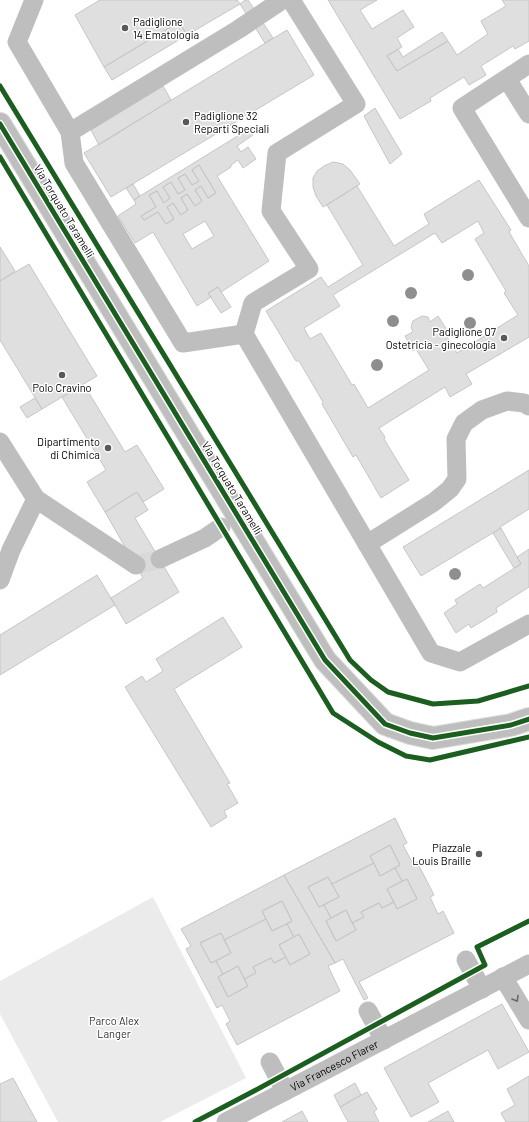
<svg xmlns="http://www.w3.org/2000/svg" width="529" height="1122" font-family="Barlow,sans-serif">
<style>
.green{fill:#ebebeb}
.building{fill:#dfdfdf;stroke:#c6c6c6;fill-rule:evenodd}
.lines{fill:none;stroke-linecap:round;stroke-linejoin:round}
.minor-tunnel{stroke:#d9d9d9;stroke-width:19;stroke-dasharray:19 10;stroke-linecap:butt}
.major-casing{stroke:#dbdbdb;stroke-width:24}
.minor{stroke:#bebebe;stroke-width:19}
.major{stroke:#bebebe;stroke-width:22}
.cycleway-casing{stroke:#fff;stroke-width:8}
.cycleway{stroke:#1b5e20;stroke-width:5}
.tree{fill:#8e8e8e}
.oneway{stroke:#686868}
.poi-dot{fill:#595959;stroke:#fff;stroke-width:1.5}
.labels{text-anchor:middle;stroke-width:3;stroke-linejoin:round;paint-order:stroke}
.poi-label{font-size:11px;fill:#000;stroke:#fff;text-anchor:end}
.street-label{font-size:11px;fill:#000;stroke:#fff}
.park-label{font-size:11px;fill:#323232;stroke:#fff}
</style>
<rect width="100%" height="100%" fill="#fff"/>
<path class="green" d="M 153,897 L 246,1078 L 160,1122 L 58,1122 L 0,1014 L 0,981 Z"/>
<path class="building" d="M 100,0 L 237,0 L 240,4 L 187,35 L 179,22 L 104,67 L 75,15 Z
M 245,0 L 248,0 L 273,38 L 265,43 L 240,4 Z
M 328,0 L 377,0 L 360,10 L 372,29 L 403,10 L 414,27 L 397,38 L 402,47 L 387,56 L 397,71 L 448,41 L 457,55 L 488,34 L 481,21 L 506,6 L 502,0 L 528,0 L 529,2 L 529,41 L 515,49 L 513,46 L 481,66 L 486,75 L 469,85 L 464,77 L 430,98 L 431,101 L 400,119 Z
M 179,22 L 187,35 L 112,80 L 104,67 Z
M 287,30 L 314,75 L 111,197 L 84,153 Z
M 442,32 L 448,41 L 397,71 L 387,56 L 398,49 L 403,57 Z
M 163,86 L 171,100 L 99,145 L 91,130 Z
M 375,108 L 402,154 L 390,164 L 364,116 Z
M 249,129 L 253,135 L 237,146 L 241,152 L 248,147 L 256,159 L 243,168 L 238,160 L 231,165 L 231,167 L 217,176 L 269,261 L 221,292 L 218,287 L 208,293 L 211,297 L 197,306 L 153,232 L 135,243 L 118,216 L 136,204 L 134,200 L 140,196 ZM 199,165 L 216,193 L 208,198 L 201,186 L 195,190 L 202,201 L 195,206 L 187,194 L 181,198 L 188,210 L 181,215 L 173,203 L 167,207 L 174,219 L 166,224 L 158,212 L 144,220 L 141,216 L 156,207 L 149,195 L 157,191 L 164,203 L 170,198 L 163,187 L 171,182 L 178,194 L 185,190 L 178,178 L 185,174 L 192,185 L 199,181 L 192,170 ZM 205,221 L 214,236 L 192,249 L 183,234 Z
M 333,162 L 343,164 L 350,170 L 360,184 L 323,207 L 316,196 L 313,187 L 313,178 L 317,171 L 324,166 Z
M 199,165 L 216,193 L 208,198 L 201,186 L 195,190 L 202,201 L 195,206 L 187,194 L 181,198 L 188,210 L 181,215 L 173,203 L 167,207 L 174,219 L 166,224 L 158,212 L 144,220 L 141,216 L 156,207 L 149,195 L 157,191 L 164,203 L 170,198 L 163,187 L 171,182 L 178,194 L 185,190 L 178,178 L 185,174 L 192,185 L 199,181 L 192,170 Z
M 479,180 L 511,230 L 509,232 L 529,266 L 529,337 L 466,374 L 472,384 L 450,397 L 445,387 L 379,428 L 385,437 L 384,439 L 409,480 L 381,498 L 356,455 L 353,457 L 322,404 L 323,402 L 299,361 L 296,361 L 266,311 L 321,277 L 328,287 L 363,265 L 327,205 L 357,186 L 394,246 L 429,224 L 424,214 ZM 478,221 L 484,233 L 475,239 L 506,291 L 504,293 L 518,315 L 457,353 L 444,332 L 447,330 L 438,316 L 430,322 L 428,317 L 422,316 L 413,321 L 411,327 L 413,332 L 405,336 L 413,351 L 416,349 L 429,370 L 368,408 L 354,384 L 352,385 L 321,333 L 310,339 L 304,328 L 340,306 L 333,295 L 435,233 L 442,243 Z
M 133,184 L 140,196 L 134,200 L 126,188 Z
M 0,247 L 15,271 L 0,281 Z
M 29,264 L 97,376 L 42,409 L 0,340 L 0,281 Z
M 218,287 L 231,307 L 221,313 L 208,293 Z
M 84,385 L 125,452 L 137,445 L 164,489 L 143,502 L 137,492 L 105,512 L 87,482 L 106,470 L 62,397 Z
M 35,398 L 42,409 L 27,418 L 20,407 Z
M 529,470 L 529,509 L 500,527 L 501,528 L 421,576 L 403,547 Z
M 137,492 L 148,510 L 135,518 L 179,592 L 126,624 L 111,598 L 143,578 L 105,512 Z
M 501,528 L 521,564 L 514,568 L 493,533 Z
M 529,549 L 529,587 L 496,608 L 497,612 L 471,628 L 469,624 L 456,633 L 444,613 L 457,604 L 455,600 L 480,584 L 483,588 L 521,564 L 517,557 Z
M 97,575 L 115,605 L 0,675 L 0,635 Z
M 223,617 L 242,647 L 174,689 L 230,783 L 227,784 L 238,803 L 224,811 L 227,817 L 211,827 L 125,687 L 142,676 L 146,682 L 163,671 L 156,659 Z
M 395,818 L 407,843 L 403,845 L 413,864 L 417,862 L 434,895 L 430,897 L 438,914 L 443,911 L 454,933 L 359,982 L 368,998 L 364,1000 L 343,959 L 335,963 L 284,875 ZM 390,845 L 400,865 L 395,868 L 402,881 L 407,879 L 417,899 L 397,909 L 394,902 L 382,908 L 379,903 L 361,912 L 364,917 L 352,923 L 356,930 L 336,941 L 326,921 L 331,918 L 324,905 L 319,907 L 308,887 L 328,877 L 332,884 L 374,863 L 370,856 Z
M 390,845 L 400,865 L 380,876 L 370,856 Z
M 374,863 L 380,876 L 395,868 L 402,881 L 387,889 L 394,902 L 382,908 L 379,903 L 361,912 L 364,917 L 352,923 L 346,910 L 331,918 L 324,905 L 339,897 L 332,884 Z
M 284,875 L 335,963 L 328,966 L 340,991 L 237,1045 L 226,1024 L 230,1021 L 222,1005 L 217,1008 L 186,949 L 191,946 L 181,929 ZM 282,901 L 292,921 L 287,924 L 294,937 L 299,934 L 310,954 L 290,965 L 286,957 L 274,963 L 271,958 L 253,967 L 256,973 L 244,979 L 248,986 L 228,997 L 218,977 L 223,974 L 216,961 L 211,963 L 200,943 L 221,933 L 224,940 L 266,919 L 262,911 Z
M 328,877 L 339,897 L 319,907 L 308,887 Z
M 407,879 L 417,899 L 397,909 L 387,889 Z
M 282,901 L 292,921 L 272,931 L 262,911 Z
M 346,910 L 356,930 L 336,941 L 326,921 Z
M 266,919 L 272,931 L 287,924 L 294,937 L 279,945 L 286,957 L 274,963 L 271,958 L 253,967 L 256,973 L 244,979 L 238,966 L 223,974 L 216,961 L 231,953 L 224,940 Z
M 221,933 L 231,953 L 211,963 L 200,943 Z
M 299,934 L 310,954 L 290,965 L 279,945 Z
M 238,966 L 248,986 L 228,997 L 218,977 Z
M 502,1004 L 529,1052 L 498,1069 L 488,1050 L 428,1083 L 439,1102 L 411,1117 L 384,1068 Z
M 529,1076 L 529,1122 L 506,1122 L 501,1113 L 515,1105 L 507,1089 Z
M 13,1078 L 37,1122 L 0,1122 L 0,1084 Z
M 355,1083 L 361,1095 L 340,1107 L 334,1095 Z
M 367,1092 L 377,1109 L 374,1112 L 379,1122 L 348,1122 L 340,1107 Z
M 302,1111 L 308,1122 L 282,1122 Z
M 448,1111 L 454,1122 L 428,1122 Z"/>
<g class="lines">
<path class="minor-tunnel" d="M 136,565 L 160,559"/>
<g class="major-casing">
<path id="major" d="M 0,124 L 325,660 L 385,724 L 410,733 L 433,738 L 511,725 L 529,719"/>
</g>
<g class="minor">
<path d="M 34,0 L 17,42 L 70,132 L 239,29 L 282,0"/>
<path d="M 291,0 L 356,104 L 277,153 L 271,211 L 309,269 L 253,303 L 244,334 L 431,653 L 460,662 L 529,624"/>
<path d="M 529,64 L 462,108 L 529,218"/>
<path d="M 507,79 L 529,114"/>
<path d="M 70,132 L 74,163 L 183,343 L 244,334"/>
<path d="M 0,442 L 36,499 L 136,565"/>
<path d="M 367,544 L 434,502 L 450,489 L 457,479 L 456,439 L 464,423 L 482,410 L 507,401 L 524,403 L 529,406"/>
<path d="M 160,559 L 205,538 L 221,527"/>
<path d="M 0,580 L 11,550 L 36,499"/>
<path d="M 466,960 L 482,989"/>
<path d="M 503,977 L 529,1020"/>
<path d="M 368,1011 L 384,1040"/>
<path d="M 270,1062 L 285,1091"/>
<path id="s1" d="M 226,1122 L 529,964"/>
</g>
<use href="#major" class="major"/>
<g class="cycleway-casing">
<path id="cycleway" d="M 0,86 L 350,660 L 371,680 L 388,692 L 433,704 L 478,701 L 529,686
M 0,124 L 325,660 L 385,724 L 410,733 L 433,738 L 511,725 L 529,719
M 0,157 L 333,713 L 378,742 L 406,756 L 430,760 L 529,737
M 195,1122 L 254,1091 L 485,965 L 477,947 L 529,921"/>
</g>
<use href="#cycleway" class="cycleway"/>
</g>
<g class="tree">
<circle cx="468" cy="275" r="6"/>
<circle cx="411" cy="293" r="6"/>
<circle cx="393" cy="321" r="6"/>
<circle cx="470" cy="323" r="6"/>
<circle cx="377" cy="365" r="6"/>
<circle cx="455" cy="574" r="6"/>
</g>
<defs><path id="oneway-chevron" d="M-2-3.5L2.5 0L-2 3.5" fill="none" stroke-width="1.6" stroke-linecap="round" stroke-linejoin="round"/></defs>
<use class="oneway" href="#oneway-chevron" transform="translate(516 999) rotate(59)"/>
<g class="poi-dot">
<circle cx="125" cy="28" r="4"/>
<circle cx="186" cy="122" r="4"/>
<circle cx="504" cy="338" r="4"/>
<circle cx="62" cy="375" r="4"/>
<circle cx="108" cy="448" r="4"/>
<circle cx="479" cy="854" r="4"/>
</g>
<g class="labels">
<g class="poi-label">
<text x="133" y="26" text-anchor="start">Padiglione<tspan x="133" dy="13">14 Ematologia</tspan></text>
<text x="194" y="120" text-anchor="start">Padiglione 32<tspan x="194" dy="13">Reparti Speciali</tspan></text>
<text x="496" y="336">Padiglione 07<tspan x="496" dy="13">Ostetricia - ginecologia</tspan></text>
<text x="62" y="392" text-anchor="middle">Polo Cravino</text>
<text x="100" y="446">Dipartimento<tspan x="100" dy="13">di Chimica</tspan></text>
<text x="471" y="852">Piazzale<tspan x="471" dy="13">Louis Braille</tspan></text>
</g>
<g class="street-label">
<text transform="translate(64 211) rotate(59)" y="4">Via Torquato Taramelli</text>
<text transform="translate(232 488) rotate(59)" y="4">Via Torquato Taramelli</text>
<text dy="4" stroke="none"><textPath href="#s1" startOffset="122">Via Francesco Flarer</textPath></text>
</g>
<g class="park-label">
<text x="114" y="1025">Parco Alex<tspan x="114" dy="13">Langer</tspan></text>
</g>
</g>
</svg>
